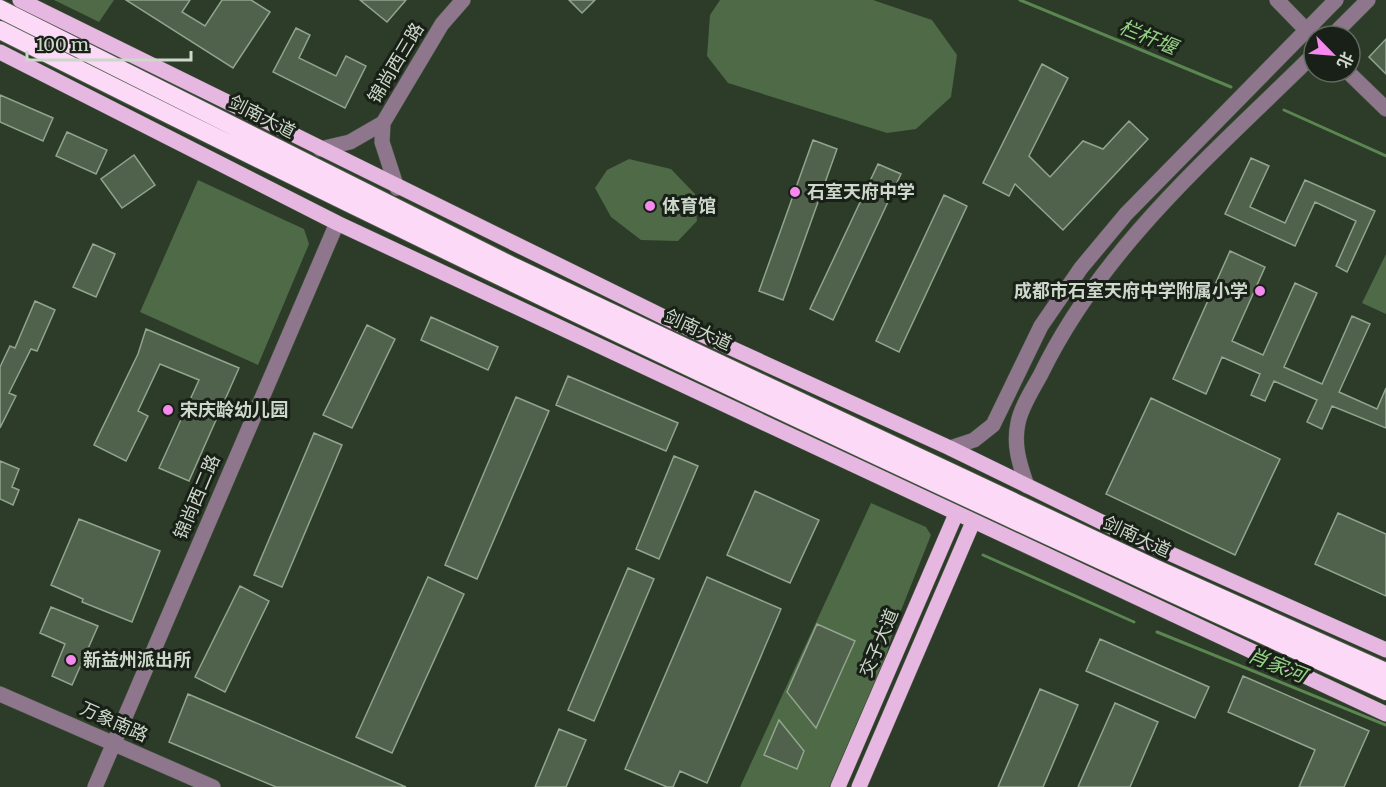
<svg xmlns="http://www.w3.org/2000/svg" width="1386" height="787" font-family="Merriweather,'Noto Sans SC',serif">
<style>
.green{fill:#4e6a46}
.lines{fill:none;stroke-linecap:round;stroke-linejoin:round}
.stream{stroke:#5b8551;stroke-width:3}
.building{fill:#50624c;stroke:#91a48d;stroke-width:1.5}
.minor-casing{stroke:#495845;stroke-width:16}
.major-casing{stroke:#495845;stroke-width:16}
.highway-casing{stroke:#495845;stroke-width:20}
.minor{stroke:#8e778c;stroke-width:15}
.major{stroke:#e6b7e1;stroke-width:15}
.highway{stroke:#fbd9f7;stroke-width:18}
.poi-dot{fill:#f589ee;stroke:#192017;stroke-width:2}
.labels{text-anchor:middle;stroke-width:6;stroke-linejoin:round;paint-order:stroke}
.street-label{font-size:18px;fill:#cdd7ca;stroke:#192017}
.poi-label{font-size:18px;font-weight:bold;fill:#cdd7ca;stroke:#192017;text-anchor:start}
.water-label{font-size:20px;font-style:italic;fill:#95d185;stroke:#192017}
</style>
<rect width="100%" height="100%" fill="#2c3c28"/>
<path class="green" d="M 54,0 L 114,0 L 99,22 Z
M 720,0 L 873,0 L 932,20 L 957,55 L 951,97 L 916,129 L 887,133 L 728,83 L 707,56 L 710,15 Z
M 629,159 L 671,169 L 695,194 L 697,221 L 678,241 L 641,240 L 611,217 L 595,188 L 607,170 Z
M 198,180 L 304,229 L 309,244 L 258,365 L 140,312 Z
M 1386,254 L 1386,314 L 1362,303 Z
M 871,503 L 926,527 L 931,535 L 894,628 L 886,656 L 829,787 L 740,787 Z"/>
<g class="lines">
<path class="stream" d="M 1020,0 L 1231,87
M 1284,110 L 1386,156
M 983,555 L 1134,622
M 1157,632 L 1386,725"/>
</g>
<path class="building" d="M 126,0 L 190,0 L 182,12 L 205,26 L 222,0 L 251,0 L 270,12 L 233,68 Z
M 360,0 L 406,0 L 387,22 Z
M 569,0 L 595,0 L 582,13 Z
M 296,28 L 310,35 L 299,58 L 336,76 L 346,56 L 366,66 L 345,108 L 273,72 Z
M 1386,39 L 1386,74 L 1369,57 Z
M 1042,64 L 1068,78 L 1029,156 L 1050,177 L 1083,141 L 1103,149 L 1129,121 L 1148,139 L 1063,230 L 1015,184 L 1009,196 L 983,183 Z
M 0,95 L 53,118 L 43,141 L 0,122 Z
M 67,132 L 107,150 L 96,174 L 56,156 Z
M 813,140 L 837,149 L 783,300 L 759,291 Z
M 134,155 L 155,185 L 122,208 L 101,179 Z
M 1251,158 L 1269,166 L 1250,207 L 1285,223 L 1305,180 L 1375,211 L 1347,272 L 1336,266 L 1356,221 L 1315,202 L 1295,246 L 1225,214 Z
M 878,164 L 901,174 L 833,320 L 810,309 Z
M 944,195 L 967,206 L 899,352 L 876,341 Z
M 93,244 L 115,254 L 96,297 L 73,287 Z
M 1230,251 L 1265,267 L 1232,341 L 1263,355 L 1295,283 L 1317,293 L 1284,367 L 1322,384 L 1352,316 L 1370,324 L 1339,392 L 1377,409 L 1386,388 L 1386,428 L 1332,406 L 1322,429 L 1307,422 L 1317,400 L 1274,381 L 1265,401 L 1251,395 L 1260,374 L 1222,357 L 1206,394 L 1173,379 Z
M 35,301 L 55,310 L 37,351 L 31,349 L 9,393 L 16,396 L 0,428 L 0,367 L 10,346 L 15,348 Z
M 431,317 L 498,347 L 488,370 L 421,340 Z
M 367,325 L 395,339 L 352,428 L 323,415 Z
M 146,329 L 239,368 L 189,481 L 159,468 L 199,380 L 160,364 L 138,411 L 148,416 L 126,461 L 94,445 L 138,354 Z
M 568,376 L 678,423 L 666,451 L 556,405 Z
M 516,397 L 549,411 L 477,579 L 445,565 Z
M 1151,398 L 1280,459 L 1235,555 L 1106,494 Z
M 314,433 L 342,445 L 282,587 L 254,575 Z
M 674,456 L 698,466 L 659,559 L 636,549 Z
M 0,461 L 19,469 L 12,487 L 19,490 L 13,505 L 0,499 Z
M 755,491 L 819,520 L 790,583 L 727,555 Z
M 1338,513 L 1386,534 L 1386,596 L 1315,564 Z
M 79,519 L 160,551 L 132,622 L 82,602 L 83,599 L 51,585 Z
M 628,568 L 654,579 L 594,721 L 568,710 Z
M 428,577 L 464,594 L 392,753 L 356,737 Z
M 707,577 L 781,609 L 707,783 L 680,771 L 673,787 L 667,787 L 625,769 Z
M 240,586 L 269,601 L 225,692 L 195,677 Z
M 51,607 L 98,626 L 72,685 L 52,676 L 65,644 L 40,633 Z
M 817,624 L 855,641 L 816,728 L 787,692 Z
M 1100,639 L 1209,687 L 1195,718 L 1086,671 Z
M 1243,676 L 1369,731 L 1344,787 L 1299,787 L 1315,750 L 1228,712 Z
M 1040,689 L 1078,705 L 1043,787 L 998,787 Z
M 188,694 L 355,765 L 406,787 L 276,787 L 169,742 Z
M 1115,703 L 1158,722 L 1130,787 L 1078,787 Z
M 779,720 L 804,751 L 797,769 L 764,755 Z
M 559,729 L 586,740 L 566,787 L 535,787 Z"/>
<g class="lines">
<g class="minor-casing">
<path id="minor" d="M 1277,0 L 1314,38
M 1332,36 L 1368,0
M 1348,72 L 1386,109
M 320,149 L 350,142 L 383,123
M 397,188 L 382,142 L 383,123 L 442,24 L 463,0
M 950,448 L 974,440 L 993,425 L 1041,326 L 1081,268 L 1126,214 L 1336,0
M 1027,486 C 1020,465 1013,446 1018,423 C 1021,407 1033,389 1041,374 C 1103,246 1215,152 1314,54
M 0,694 L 213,787
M 95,787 L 337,223"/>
</g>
<g class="major-casing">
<path id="major" d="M 20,0 L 674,322 L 950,448 L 1124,533 L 1386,650
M 0,52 L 337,223 L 1386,714
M 838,787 L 956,514
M 859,787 L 973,522"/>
</g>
<g class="highway-casing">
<path id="highway" d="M 0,9 L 514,267 L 1154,568 L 1386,672
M 0,30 C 457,260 920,479 1386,691"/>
</g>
<use href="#minor" class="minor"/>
<use href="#major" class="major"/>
<use href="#highway" class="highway"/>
</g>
<g class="poi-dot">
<circle cx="795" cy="192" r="6"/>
<circle cx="650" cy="206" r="6"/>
<circle cx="1260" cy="291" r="6"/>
<circle cx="168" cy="410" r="6"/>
<circle cx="71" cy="660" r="6"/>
</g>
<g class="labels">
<g class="street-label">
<text transform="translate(396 63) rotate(-59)" y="6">锦尚西三路</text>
<text transform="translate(262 117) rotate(27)" y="6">剑南大道</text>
<text transform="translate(698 330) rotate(25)" y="6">剑南大道</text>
<text transform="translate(197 497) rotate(-67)" y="6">锦尚西二路</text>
<text transform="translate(1137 537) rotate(25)" y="6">剑南大道</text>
<text transform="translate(879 643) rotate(-67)" y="6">交子大道</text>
<text transform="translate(114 722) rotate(24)" y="6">万象南路</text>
</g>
<g class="poi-label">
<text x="807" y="198">石室天府中学</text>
<text x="662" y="212">体育馆</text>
<text x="1248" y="297" text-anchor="end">成都市石室天府中学附属小学</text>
<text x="180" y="416">宋庆龄幼儿园</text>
<text x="83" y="666">新益州派出所</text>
</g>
<g class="water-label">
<text transform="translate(1148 37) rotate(22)" y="7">栏杆堰</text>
<text transform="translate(1277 665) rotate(22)" y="7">肖家河</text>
</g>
</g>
<g transform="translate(1332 54) rotate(115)"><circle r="28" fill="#192017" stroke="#61695f" stroke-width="1.5"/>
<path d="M0-4.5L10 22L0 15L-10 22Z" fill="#f589ee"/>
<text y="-9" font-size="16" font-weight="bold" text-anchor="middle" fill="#cdd7ca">北</text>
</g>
<path d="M27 51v9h164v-9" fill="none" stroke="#cdd7ca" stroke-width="3"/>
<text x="36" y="51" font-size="18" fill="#cdd7ca" stroke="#192017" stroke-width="4.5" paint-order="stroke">100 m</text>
</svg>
